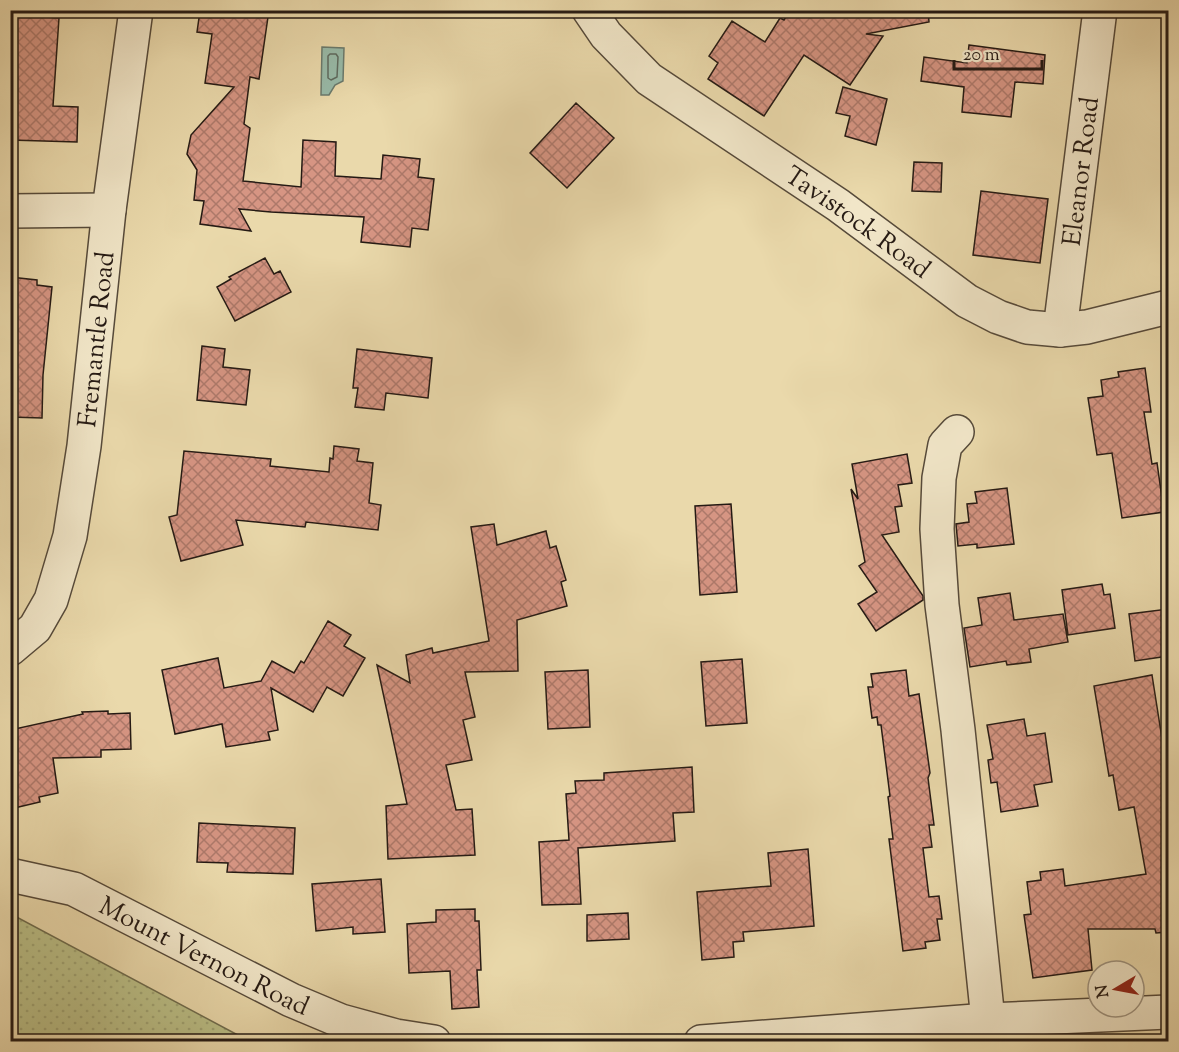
<svg xmlns="http://www.w3.org/2000/svg" width="1179" height="1052" font-family="'Sorts Mill Goudy',serif">
<style>
.grass{fill:url(#grass-dots);stroke:#706c4d;stroke-width:1.5}
.water{fill:#98baa8;stroke:#6a7a6d;stroke-width:1.5}
.lines{fill:none;stroke-linecap:round;stroke-linejoin:round}
.shore{stroke:#5e6a5e;stroke-width:1.5}
.building{fill:url(#building-cross-hatch);stroke:#251a14;stroke-width:1.5}
.minor-casing{stroke:#564a3a;stroke-width:36}
.minor{stroke:#f1e6c8;stroke-width:33}
.labels{text-anchor:middle;stroke-width:4.5;stroke-linejoin:round;paint-order:stroke}
.street-label{font-size:26px;fill:#251a14;stroke:#f1e6c8}
</style>
<defs>
<pattern id="grass-dots" width="8" height="8" patternUnits="userSpaceOnUse" patternTransform="scale(1.5)"><rect width="8" height="8" fill="#babe86"/><path d="M2 2h.1M6 6h.1" fill="none" stroke="#a0a373" stroke-width="1.8" stroke-linecap="round"/></pattern>
<pattern id="building-cross-hatch" width="8" height="8" patternUnits="userSpaceOnUse" patternTransform="scale(1.5)"><rect width="8" height="8" fill="#d69583"/><path d="M0 0l8 8M0 8l8-8" fill="none" stroke="#ad796a"/></pattern>
</defs>
<rect width="100%" height="100%" fill="#ead9ab"/>
<filter id="stains"><feTurbulence type="fractalNoise" baseFrequency=".00333" numOctaves="4"/><feColorMatrix values="0 0 0 0 .2 0 0 0 0 .09 0 0 0 0 .02 0 0 0 .5 -.17"/></filter>
<radialGradient id="worn" r=".72"><stop offset=".6" stop-color="#630" stop-opacity="0"/><stop offset="1" stop-color="#630" stop-opacity=".3"/></radialGradient>
<path class="grass" d="M 10,914 L 11,914 L 249,1041 L 11,1041 Z"/>
<path class="water" d="M 322,47 L 344,48 L 343,81 L 335,85 L 329,95 L 321,95 Z"/>
<g class="lines">
<path class="shore" d="M 330,54 L 336,54 L 338,57 L 337,77 L 331,80 L 328,78 L 328,56 Z"/>
</g>
<path class="building" d="M 269,10 L 259,79 L 250,77 L 244,124 L 250,128 L 243,181 L 301,187 L 303,140 L 336,142 L 335,176 L 381,179 L 383,155 L 420,159 L 418,177 L 434,179 L 428,230 L 412,228 L 410,247 L 361,242 L 364,217 L 271,212 L 239,209 L 251,231 L 200,224 L 204,201 L 194,200 L 197,170 L 187,154 L 191,135 L 234,87 L 205,83 L 212,34 L 197,32 L 200,11 Z
M 790,10 L 928,10 L 929,22 L 866,34 L 883,36 L 850,85 L 804,55 L 764,116 L 708,79 L 718,63 L 709,56 L 732,21 L 765,42 L 780,18 L 784,20 Z
M 17,15 L 59,18 L 53,106 L 78,107 L 77,142 L 10,140 L 10,30 L 16,30 Z
M 969,45 L 1045,55 L 1043,84 L 1015,82 L 1011,117 L 962,112 L 964,87 L 921,81 L 924,57 L 967,63 Z
M 843,87 L 887,99 L 876,145 L 845,136 L 850,116 L 836,113 Z
M 576,103 L 614,138 L 567,188 L 530,153 Z
M 914,162 L 942,163 L 941,192 L 912,191 Z
M 981,191 L 1048,199 L 1040,263 L 973,255 Z
M 265,258 L 274,274 L 280,271 L 291,292 L 235,321 L 217,287 L 231,279 L 229,277 Z
M 10,277 L 37,280 L 37,285 L 52,287 L 43,375 L 42,418 L 10,417 Z
M 202,346 L 225,349 L 223,367 L 250,370 L 246,405 L 197,400 Z
M 357,349 L 432,358 L 428,398 L 386,393 L 384,410 L 355,407 L 358,388 L 353,388 Z
M 1145,368 L 1151,412 L 1144,412 L 1152,464 L 1157,463 L 1164,512 L 1122,518 L 1112,453 L 1097,455 L 1088,398 L 1103,396 L 1101,380 L 1119,377 L 1118,372 Z
M 334,446 L 359,449 L 357,461 L 373,463 L 369,503 L 381,505 L 378,530 L 306,522 L 305,527 L 236,520 L 243,545 L 181,561 L 169,517 L 177,515 L 184,451 L 271,459 L 270,466 L 329,472 L 330,458 L 333,459 Z
M 907,454 L 912,483 L 898,485 L 902,506 L 895,507 L 899,532 L 882,535 L 923,596 L 923,600 L 876,631 L 858,604 L 877,592 L 859,566 L 865,562 L 851,489 L 858,499 L 852,464 Z
M 1007,488 L 1014,544 L 977,548 L 977,544 L 958,546 L 956,524 L 969,522 L 967,504 L 977,503 L 975,492 Z
M 731,504 L 737,592 L 700,595 L 695,506 Z
M 494,524 L 497,545 L 546,531 L 550,548 L 556,546 L 566,580 L 561,582 L 567,606 L 517,620 L 518,671 L 465,672 L 475,717 L 463,720 L 472,760 L 446,765 L 456,810 L 472,809 L 475,855 L 388,859 L 386,806 L 407,804 L 377,665 L 410,683 L 406,655 L 432,648 L 433,653 L 489,641 L 471,527 Z
M 1102,584 L 1104,595 L 1110,594 L 1115,628 L 1068,635 L 1062,590 Z
M 1010,593 L 1014,620 L 1063,614 L 1068,642 L 1029,649 L 1031,662 L 1007,665 L 1006,661 L 970,667 L 964,628 L 982,625 L 978,598 Z
M 1168,609 L 1168,656 L 1135,661 L 1129,614 Z
M 328,621 L 351,635 L 344,646 L 365,658 L 343,696 L 327,687 L 313,712 L 271,688 L 278,730 L 268,732 L 270,740 L 226,747 L 222,724 L 175,734 L 162,670 L 218,658 L 224,688 L 261,681 L 272,661 L 294,673 L 301,661 L 304,663 Z
M 742,659 L 747,723 L 706,726 L 701,662 Z
M 588,670 L 590,727 L 548,729 L 545,672 Z
M 906,670 L 909,696 L 919,694 L 930,773 L 928,778 L 934,825 L 929,825 L 932,847 L 923,848 L 929,897 L 939,896 L 942,919 L 937,919 L 940,940 L 925,942 L 926,948 L 903,951 L 889,839 L 893,839 L 888,797 L 890,796 L 881,725 L 878,725 L 877,717 L 872,718 L 868,687 L 873,687 L 871,674 Z
M 1152,675 L 1168,777 L 1168,932 L 1156,933 L 1155,929 L 1088,929 L 1092,970 L 1033,978 L 1024,915 L 1031,914 L 1027,882 L 1041,880 L 1040,872 L 1063,869 L 1065,886 L 1146,874 L 1134,807 L 1119,810 L 1113,775 L 1109,776 L 1094,686 Z
M 108,711 L 108,714 L 130,713 L 131,749 L 101,750 L 101,757 L 53,758 L 58,793 L 39,797 L 40,802 L 10,809 L 10,730 L 83,714 L 82,712 Z
M 1024,719 L 1027,736 L 1045,733 L 1052,782 L 1034,785 L 1038,806 L 1001,812 L 997,782 L 991,783 L 988,760 L 993,759 L 987,725 Z
M 692,767 L 694,812 L 673,813 L 675,841 L 578,848 L 581,904 L 542,905 L 539,842 L 569,840 L 566,794 L 576,793 L 575,781 L 604,780 L 604,773 Z
M 199,823 L 295,828 L 293,874 L 227,872 L 228,863 L 197,862 Z
M 808,849 L 814,926 L 743,932 L 744,941 L 733,942 L 734,957 L 702,960 L 697,892 L 771,886 L 768,853 Z
M 381,879 L 385,932 L 353,934 L 353,927 L 316,931 L 312,884 Z
M 475,909 L 475,921 L 479,921 L 481,970 L 477,970 L 479,1007 L 452,1009 L 450,971 L 409,973 L 407,924 L 436,922 L 436,910 Z
M 628,913 L 629,939 L 587,941 L 587,915 Z"/>
<g class="lines">
<g class="minor-casing">
<g id="minor">
<path id="s1" d="M 589,10 L 606,35 L 649,79 L 838,205 L 967,301 L 998,317 L 1027,327 L 1060,330 L 1087,327 L 1168,307"/>
<path d="M 10,211 L 109,210"/>
<path id="s2" d="M 1060,330 L 1100,10"/>
<path d="M 957,432 L 945,445 L 939,478 L 937,529 L 942,605 L 958,730 L 988,1020"/>
<path id="s3" d="M 10,649 L 35,628 L 51,600 L 70,536 L 84,446 L 109,210 L 136,10"/>
<path id="s4" d="M 10,875 L 74,889 L 291,1000 L 341,1021 L 396,1036 L 434,1042"/>
<path d="M 701,1042 L 988,1020 L 1168,1012"/>
</g>
</g>
<use href="#minor" class="minor"/>
</g>
<g class="labels">
<g class="street-label">
<text dy="9" stroke="none"><textPath href="#s2" startOffset="160">Eleanor Road</textPath></text>
<text dy="9" stroke="none"><textPath href="#s1" startOffset="345">Tavistock Road</textPath></text>
<text dy="9" stroke="none"><textPath href="#s3" startOffset="330">Fremantle Road</textPath></text>
<text dy="9" stroke="none"><textPath href="#s4" startOffset="212">Mount Vernon Road</textPath></text>
</g>
</g>
<rect width="1179" height="1052" fill="none" stroke="#ead9ab" stroke-width="36"/>
<rect x="12" y="12" width="1155" height="1028" fill="none" stroke="#251a14" stroke-width="3"/>
<rect x="18" y="18" width="1143" height="1016" fill="none" stroke="#251a14" stroke-width="1.5"/>
<g transform="translate(1116 989) rotate(260)"><circle r="28" fill="#f1e6c8" stroke="#9f9480" stroke-width="1.5"/>
<path d="M0-4.5L10 22L0 15L-10 22Z" fill="#8f2418"/>
<text y="-9" font-size="16" font-weight="bold" text-anchor="middle" fill="#251a14">N</text>
</g>
<path d="M954 60v9h88v-9" fill="none" stroke="#251a14" stroke-width="3"/>
<text x="963" y="60" font-size="18" fill="#251a14" stroke="#f1e6c8" stroke-width="4.5" paint-order="stroke">20 m</text>
<rect width="100%" height="100%" filter="url(#stains)"/>
<rect width="100%" height="100%" fill="url(#worn)"/>
</svg>
